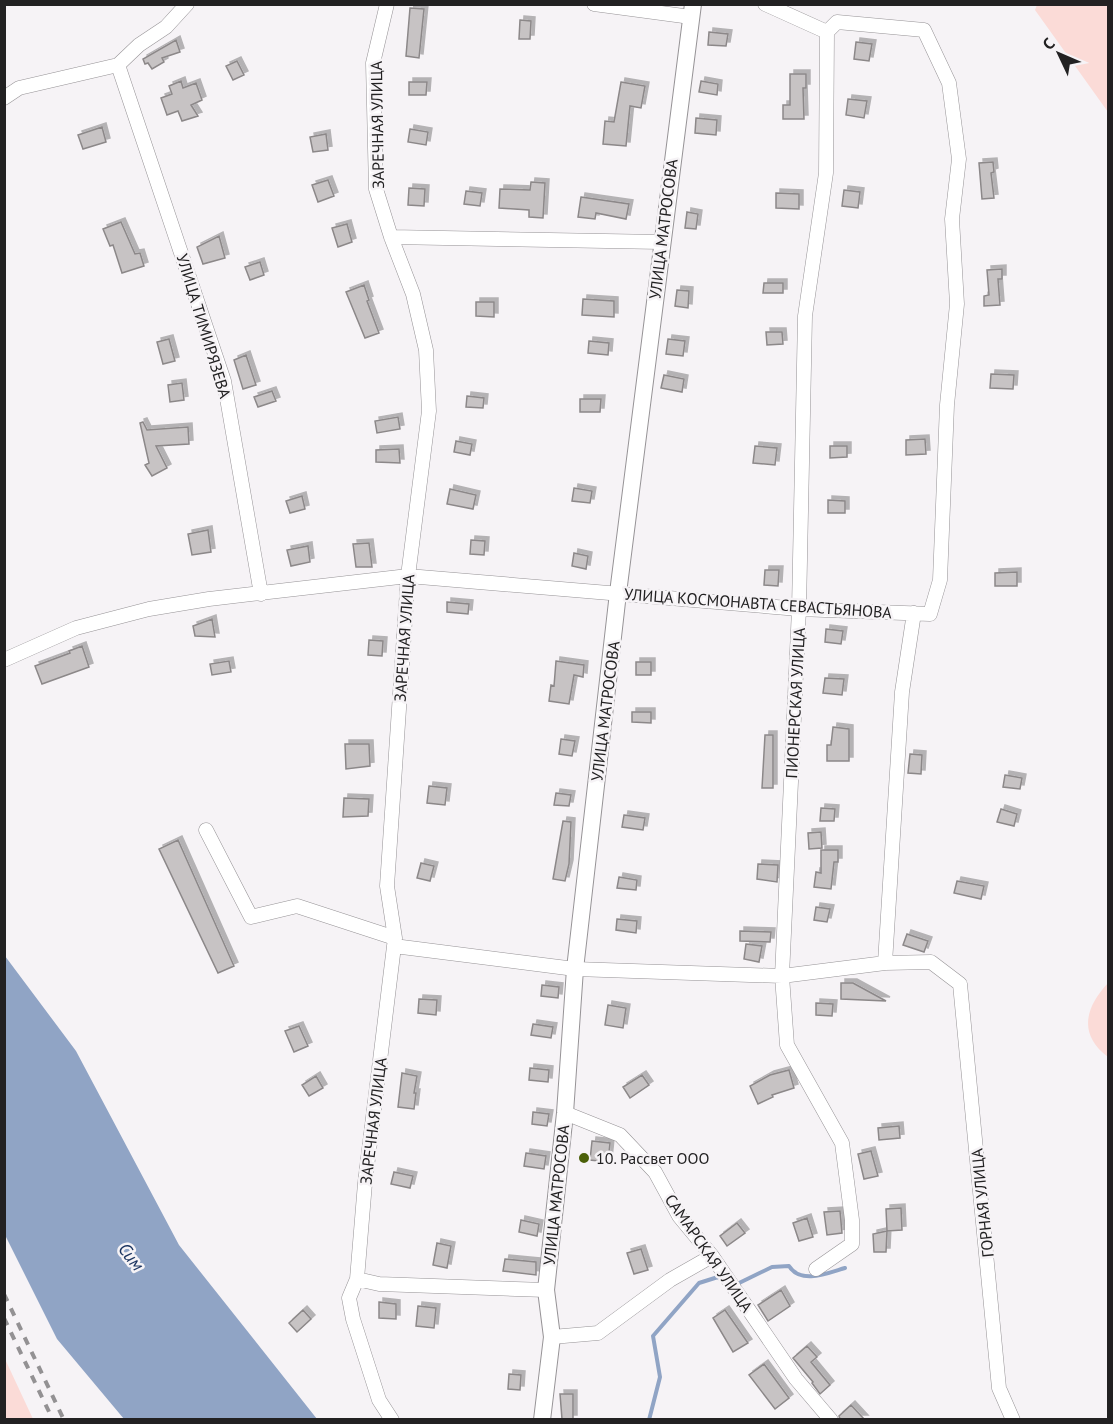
<svg xmlns="http://www.w3.org/2000/svg" width="1113" height="1424" font-family="'PT Sans',sans-serif">
<style>
.green{fill:#fbdbd7}
.water{fill:#90a4c5}
.lines{fill:none;stroke-linecap:round;stroke-linejoin:round}
.stream{stroke:#90a4c5;stroke-width:4}
.building{fill:#c7c3c4;stroke:#8c8889;stroke-width:1.5;filter:url(#shadow)}
.minor-casing{stroke:#969396;stroke-width:15}
.major-casing{stroke:#969396;stroke-width:18}
.minor{stroke:#fff;stroke-width:14}
.major{stroke:#fff;stroke-width:16}
.rail{stroke:#939193;stroke-width:4;stroke-dasharray:8 8;stroke-linecap:butt}
.poi-dot{fill:#4b6009;stroke:#f6f3f6;stroke-width:2}
.labels{text-anchor:middle;stroke-width:5;stroke-linejoin:round;paint-order:stroke}
.street-label{font-size:16px;fill:#222122;stroke:#f6f3f6}
.poi-label{font-size:16px;fill:#222122;stroke:#f6f3f6;text-anchor:start}
.water-label{font-size:18px;font-style:italic;fill:#1a335f;stroke:#f6f3f6}
</style>
<defs>
<filter id="shadow"><feDropShadow dx="4" dy="-4" stdDeviation="0" flood-color="#0004"/></filter>
</defs>
<rect width="100%" height="100%" fill="#f6f3f6"/>
<path class="green" d="M 1037,5 L 1108,5 L 1108,112 L 1035,10 Z
M 1108,983 L 1108,1057 C 1078,1034 1085,1008 1108,983 Z
M 4,1359 L 5,1359 L 33,1419 L 5,1419 Z"/>
<path class="water" d="M 5,956 L 76,1051 L 179,1245 L 317,1419 L 124,1419 L 57,1339 L 5,1235 Z"/>
<g class="lines">
<path class="stream" d="M 735,1285 L 772,1267 L 789,1266 C 801,1285 828,1273 845,1268
M 649,1420 L 660,1377 L 653,1336 L 699,1283 L 718,1277 L 721,1280"/>
</g>
<path class="building" d="M 410,8 L 424,9 L 419,58 L 406,56 Z
M 520,20 L 531,21 L 530,39 L 519,39 Z
M 709,32 L 728,34 L 726,46 L 708,45 Z
M 176,40 L 180,52 L 162,58 L 164,62 L 152,69 L 148,63 L 145,64 L 143,59 Z
M 856,42 L 872,44 L 869,61 L 854,59 Z
M 237,61 L 244,75 L 233,80 L 226,66 Z
M 790,74 L 806,74 L 806,88 L 803,88 L 804,119 L 783,119 L 783,105 L 790,105 Z
M 181,81 L 183,88 L 196,83 L 202,100 L 191,105 L 198,116 L 182,121 L 178,111 L 167,115 L 161,98 L 172,94 L 169,86 Z
M 701,81 L 718,84 L 717,95 L 699,92 Z
M 409,82 L 427,82 L 426,95 L 409,95 Z
M 621,82 L 645,86 L 641,108 L 630,106 L 626,146 L 603,144 L 605,121 L 614,122 Z
M 848,99 L 867,101 L 864,118 L 846,115 Z
M 696,118 L 717,120 L 716,135 L 695,133 Z
M 102,127 L 106,142 L 83,149 L 78,135 Z
M 410,129 L 428,132 L 426,145 L 408,142 Z
M 326,134 L 328,150 L 313,152 L 310,137 Z
M 993,162 L 994,172 L 991,173 L 994,198 L 982,199 L 979,163 Z
M 328,180 L 334,196 L 318,202 L 312,185 Z
M 531,182 L 545,183 L 543,218 L 529,217 L 529,210 L 499,208 L 500,189 L 530,190 Z
M 409,188 L 425,189 L 424,206 L 408,205 Z
M 844,190 L 860,192 L 858,208 L 842,206 Z
M 466,191 L 482,193 L 480,206 L 464,204 Z
M 776,193 L 799,194 L 799,209 L 776,208 Z
M 581,197 L 629,204 L 626,219 L 596,213 L 595,219 L 578,217 Z
M 687,212 L 698,214 L 696,229 L 685,228 Z
M 121,222 L 135,254 L 140,253 L 144,266 L 122,273 L 113,245 L 110,246 L 103,229 Z
M 347,224 L 352,242 L 338,247 L 332,228 Z
M 219,236 L 225,258 L 203,264 L 197,247 Z
M 260,262 L 264,275 L 250,280 L 245,267 Z
M 1002,269 L 1002,279 L 998,279 L 1000,305 L 984,306 L 984,296 L 989,295 L 987,270 Z
M 764,283 L 783,283 L 783,293 L 763,293 Z
M 364,285 L 369,300 L 367,301 L 379,333 L 365,338 L 346,292 Z
M 677,290 L 689,291 L 688,308 L 675,306 Z
M 583,299 L 614,301 L 614,317 L 582,315 Z
M 476,302 L 494,302 L 494,317 L 476,316 Z
M 766,332 L 782,332 L 783,344 L 767,345 Z
M 169,339 L 175,361 L 163,364 L 157,342 Z
M 668,339 L 685,341 L 683,356 L 666,354 Z
M 589,341 L 609,343 L 608,355 L 588,353 Z
M 246,355 L 256,385 L 243,389 L 234,360 Z
M 991,374 L 1014,375 L 1013,389 L 990,388 Z
M 664,375 L 684,379 L 682,392 L 661,388 Z
M 182,383 L 184,400 L 170,402 L 168,385 Z
M 272,391 L 276,401 L 258,407 L 254,397 Z
M 467,396 L 484,398 L 483,408 L 466,407 Z
M 580,399 L 601,399 L 600,412 L 580,412 Z
M 398,417 L 400,429 L 377,433 L 375,421 Z
M 143,422 L 147,430 L 188,427 L 189,444 L 156,446 L 167,468 L 152,476 L 145,465 L 149,463 L 140,423 Z
M 925,439 L 926,454 L 906,455 L 906,440 Z
M 456,441 L 472,444 L 470,455 L 454,452 Z
M 755,446 L 777,448 L 775,465 L 753,463 Z
M 830,446 L 847,446 L 847,457 L 830,458 Z
M 399,449 L 400,463 L 376,462 L 376,450 Z
M 574,488 L 592,491 L 590,503 L 572,501 Z
M 450,489 L 476,495 L 473,509 L 447,504 Z
M 302,496 L 305,509 L 290,513 L 286,501 Z
M 828,500 L 845,501 L 845,513 L 828,513 Z
M 208,530 L 211,552 L 192,555 L 188,534 Z
M 471,540 L 485,541 L 484,555 L 470,554 Z
M 369,543 L 372,567 L 356,567 L 353,544 Z
M 308,546 L 310,562 L 291,566 L 287,550 Z
M 574,553 L 588,556 L 586,569 L 572,566 Z
M 765,570 L 779,570 L 778,586 L 764,585 Z
M 1017,572 L 1017,586 L 995,586 L 995,573 Z
M 447,602 L 469,604 L 468,614 L 447,612 Z
M 212,619 L 215,637 L 195,636 L 193,626 Z
M 826,629 L 843,631 L 841,644 L 825,642 Z
M 369,640 L 383,641 L 382,656 L 368,655 Z
M 82,646 L 89,667 L 42,684 L 35,666 L 70,653 L 69,651 Z
M 229,661 L 231,672 L 212,675 L 210,664 Z
M 556,661 L 584,665 L 583,677 L 574,675 L 569,704 L 549,701 L 551,685 L 554,686 Z
M 636,662 L 651,662 L 651,675 L 636,675 Z
M 825,678 L 844,679 L 842,695 L 823,693 Z
M 632,712 L 651,712 L 651,723 L 632,722 Z
M 833,727 L 849,729 L 849,761 L 827,761 L 827,745 L 831,745 Z
M 765,735 L 773,735 L 773,788 L 762,788 Z
M 561,739 L 575,741 L 572,756 L 559,754 Z
M 345,744 L 369,744 L 370,766 L 346,769 Z
M 910,754 L 922,755 L 921,774 L 908,773 Z
M 1005,775 L 1022,778 L 1020,789 L 1003,787 Z
M 429,786 L 447,788 L 445,805 L 427,803 Z
M 556,793 L 571,795 L 569,806 L 554,805 Z
M 344,798 L 369,799 L 368,816 L 343,817 Z
M 821,808 L 835,809 L 834,821 L 820,821 Z
M 1001,809 L 1017,814 L 1014,826 L 997,822 Z
M 624,815 L 645,818 L 643,830 L 622,827 Z
M 563,821 L 571,822 L 569,864 L 565,881 L 553,879 Z
M 821,832 L 822,848 L 809,849 L 808,833 Z
M 178,840 L 234,966 L 218,973 L 159,849 Z
M 821,850 L 838,850 L 838,862 L 834,862 L 831,889 L 814,887 L 816,872 L 821,873 Z
M 421,863 L 434,866 L 430,881 L 417,878 Z
M 758,864 L 778,865 L 777,882 L 757,879 Z
M 619,877 L 637,880 L 636,890 L 617,888 Z
M 957,881 L 984,886 L 981,899 L 954,893 Z
M 816,907 L 830,909 L 827,922 L 814,920 Z
M 617,919 L 637,921 L 636,933 L 616,930 Z
M 740,931 L 771,932 L 770,942 L 740,941 Z
M 907,934 L 928,941 L 924,952 L 903,945 Z
M 746,944 L 762,946 L 759,962 L 744,959 Z
M 841,983 L 853,983 L 886,1001 L 841,999 Z
M 542,985 L 559,987 L 558,998 L 541,996 Z
M 419,999 L 437,1000 L 436,1015 L 418,1013 Z
M 816,1003 L 833,1004 L 832,1016 L 816,1015 Z
M 608,1005 L 626,1008 L 623,1028 L 605,1025 Z
M 533,1024 L 553,1027 L 551,1038 L 531,1035 Z
M 299,1026 L 308,1046 L 294,1052 L 285,1031 Z
M 530,1068 L 549,1070 L 548,1082 L 529,1080 Z
M 789,1070 L 794,1088 L 772,1095 L 773,1097 L 758,1104 L 750,1086 L 770,1075 Z
M 402,1073 L 417,1076 L 414,1093 L 416,1093 L 414,1109 L 398,1107 Z
M 642,1075 L 649,1085 L 630,1098 L 623,1087 Z
M 316,1076 L 323,1088 L 309,1096 L 302,1085 Z
M 533,1112 L 549,1114 L 547,1126 L 532,1124 Z
M 899,1126 L 900,1138 L 879,1140 L 878,1128 Z
M 592,1141 L 610,1143 L 608,1162 L 590,1160 Z
M 871,1151 L 878,1176 L 864,1179 L 858,1154 Z
M 526,1153 L 546,1156 L 544,1169 L 524,1166 Z
M 394,1172 L 413,1176 L 410,1188 L 391,1184 Z
M 901,1208 L 902,1230 L 887,1231 L 886,1209 Z
M 840,1211 L 842,1233 L 827,1235 L 824,1212 Z
M 807,1218 L 813,1237 L 799,1241 L 793,1223 Z
M 521,1220 L 539,1224 L 537,1236 L 519,1232 Z
M 737,1223 L 745,1233 L 727,1246 L 720,1236 Z
M 887,1231 L 886,1252 L 874,1252 L 873,1234 Z
M 437,1243 L 451,1246 L 447,1268 L 433,1265 Z
M 641,1249 L 648,1270 L 634,1274 L 627,1253 Z
M 505,1259 L 536,1262 L 536,1275 L 503,1271 Z
M 781,1290 L 790,1306 L 768,1321 L 758,1305 Z
M 379,1302 L 396,1304 L 396,1319 L 379,1318 Z
M 418,1306 L 436,1308 L 434,1328 L 416,1326 Z
M 303,1310 L 311,1319 L 297,1332 L 289,1323 Z
M 725,1310 L 748,1343 L 733,1352 L 713,1318 Z
M 807,1346 L 817,1357 L 811,1362 L 830,1385 L 820,1394 L 812,1383 L 813,1382 L 793,1358 Z
M 764,1364 L 789,1398 L 775,1409 L 749,1375 Z
M 509,1374 L 521,1375 L 520,1390 L 508,1389 Z
M 560,1394 L 573,1394 L 573,1419 L 562,1419 Z
M 851,1405 L 864,1419 L 840,1419 L 839,1416 Z"/>
<g class="lines">
<g class="minor-casing">
<path id="minor" d="M 387,4 L 373,63 L 376,189 L 391,237 L 413,294 L 426,350 L 429,411 L 408,576 L 387,886 L 395,938 L 365,1183 L 357,1279 L 379,1284 L 546,1290
M 594,4 L 691,17
M 118,65 L 224,381 L 261,594
M 4,98 L 19,88 L 118,65 L 139,45 L 166,27 L 187,4
M 391,237 L 661,242
M 4,660 L 76,628 L 149,609 L 209,599 L 408,576 L 799,609 L 930,614 L 940,580 L 947,405 L 957,304 L 952,219 L 959,159 L 949,83 L 924,30 L 837,22 L 827,32 L 765,4
M 206,830 L 251,917 L 297,906 L 395,938
M 394,946 L 575,969 L 782,976 L 885,963 L 902,692 L 914,613
M 885,963 L 931,962 L 960,984 L 999,1388 L 1013,1420
M 565,1113 L 620,1135 L 655,1172 L 679,1216 L 712,1256 L 796,1379 L 831,1420
M 816,1269 L 852,1244 L 852,1220 L 842,1143 L 787,1045 L 782,976 L 799,609 L 805,316 L 826,173 L 827,32
M 357,1279 L 349,1298 L 353,1319 L 379,1400 L 392,1420
M 552,1337 L 598,1333 L 670,1280 L 712,1256"/>
</g>
<g class="major-casing">
<path id="major" d="M 542,1420 L 552,1337 L 546,1290 L 565,1113 L 575,969 L 618,593 L 693,4"/>
</g>
<use href="#minor" class="minor"/>
<use href="#major" class="major"/>
<path class="rail" d="M 4,1294 L 64,1420
M 4,1318 L 53,1420"/>
</g>
<circle class="poi-dot" cx="584" cy="1158" r="6"/>
<g class="labels">
<g class="street-label">
<text transform="translate(377 125) rotate(-91)" y="6">ЗАРЕЧНАЯ УЛИЦА</text>
<text transform="translate(663 229) rotate(-83)" y="6">УЛИЦА МАТРОСОВА</text>
<text transform="translate(204 326) rotate(73)" y="6">УЛИЦА ТИМИРЯЗЕВА</text>
<text transform="translate(758 603) rotate(4)" y="6">УЛИЦА КОСМОНАВТА СЕВАСТЬЯНОВА</text>
<text transform="translate(404 638) rotate(-86)" y="6">ЗАРЕЧНАЯ УЛИЦА</text>
<text transform="translate(795 703) rotate(-87)" y="6">ПИОНЕРСКАЯ УЛИЦА</text>
<text transform="translate(605 711) rotate(-83)" y="6">УЛИЦА МАТРОСОВА</text>
<text transform="translate(373 1121) rotate(-83)" y="6">ЗАРЕЧНАЯ УЛИЦА</text>
<text transform="translate(556 1195) rotate(-84)" y="6">УЛИЦА МАТРОСОВА</text>
<text transform="translate(982 1203) rotate(-96)" y="6">ГОРНАЯ УЛИЦА</text>
<text transform="translate(709 1253) rotate(55)" y="6">САМАРСКАЯ УЛИЦА</text>
</g>
<g class="poi-label">
<text x="596" y="1164">10. Рассвет ООО</text>
</g>
<g class="water-label">
<text transform="translate(131 1257) rotate(52)" y="6">Сим</text>
</g>
</g>
<rect width="1113" height="1424" fill="none" stroke="#222122" stroke-width="12"/>
<g transform="translate(1059 54) rotate(314)" stroke="#f6f3f6" stroke-width="4.5" paint-order="stroke">
<path d="M0-4.5L10 22L0 15L-10 22Z" fill="#222122"/>
<text y="-9" font-size="16" font-weight="bold" text-anchor="middle" fill="#222122">С</text>
</g>
</svg>
